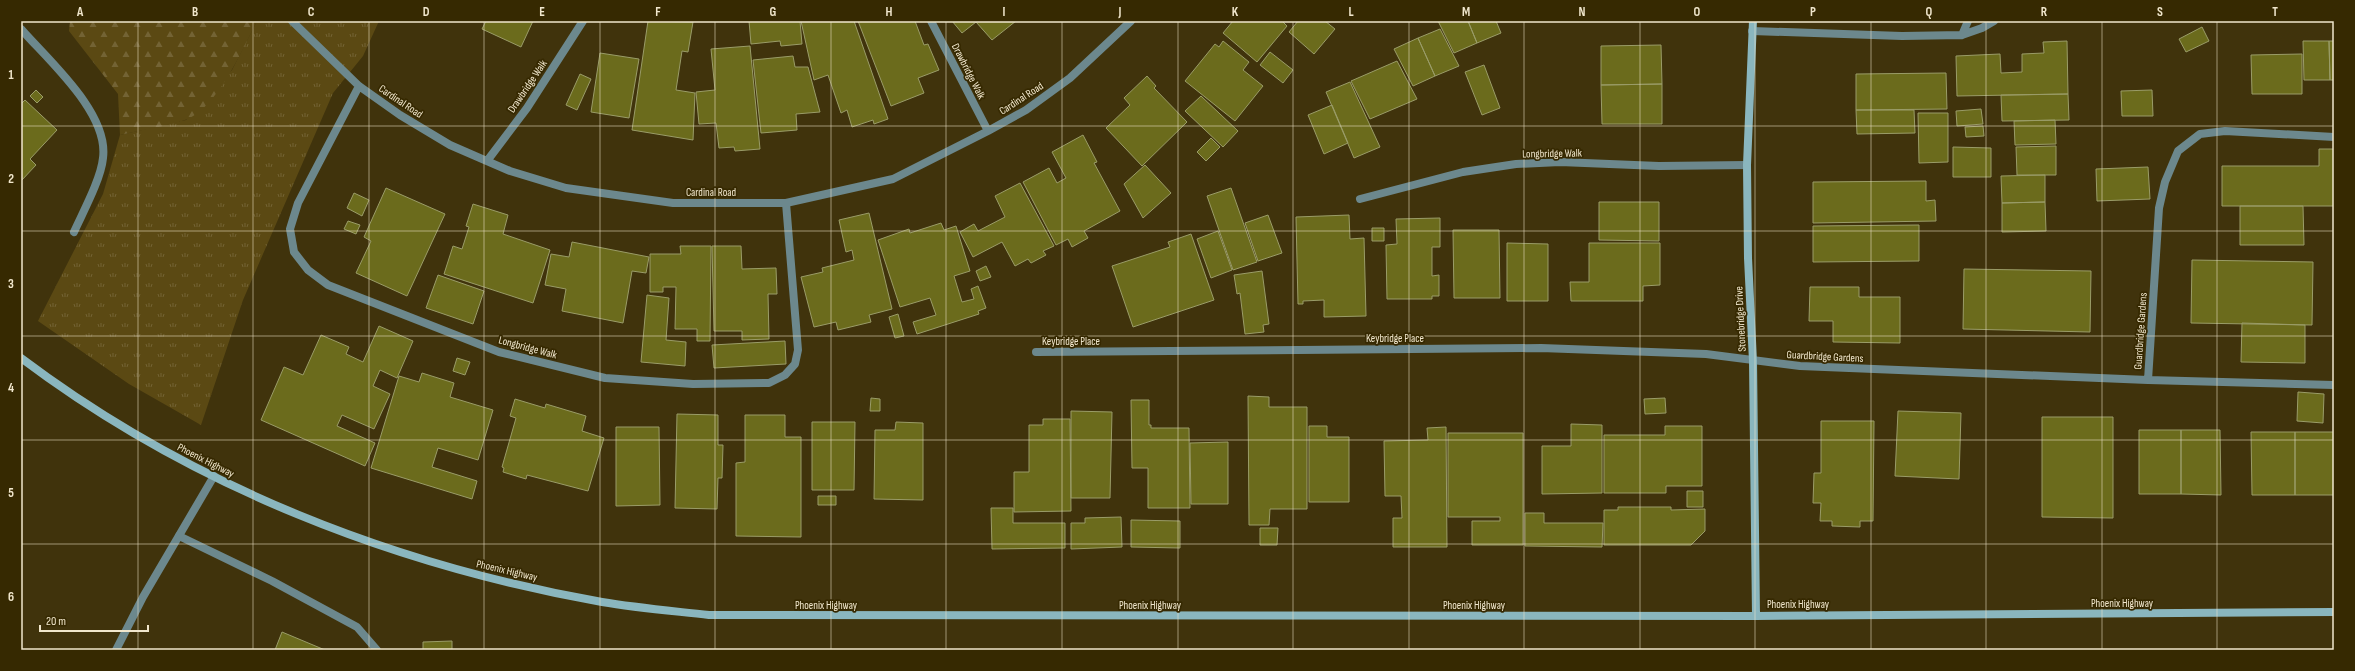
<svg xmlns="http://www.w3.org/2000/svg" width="2355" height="671" font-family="'Sofia Sans Condensed',sans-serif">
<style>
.grass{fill:url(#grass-tufts)}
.forest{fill:url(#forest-firs)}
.building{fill:#6b6b1c;stroke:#9a9c68}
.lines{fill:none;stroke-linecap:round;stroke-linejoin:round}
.lane{stroke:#6c888d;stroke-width:8}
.street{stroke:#6c888d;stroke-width:8}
.secondary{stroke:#8ab6be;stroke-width:8}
.grid{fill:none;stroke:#f1e7cd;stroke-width:1;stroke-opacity:0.55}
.labels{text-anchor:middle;stroke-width:3.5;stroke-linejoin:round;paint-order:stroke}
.street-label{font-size:11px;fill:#f1e7cd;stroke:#362901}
.neatline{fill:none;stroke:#f1e7cd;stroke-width:1.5}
.grid-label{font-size:13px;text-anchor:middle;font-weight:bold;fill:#f1e7cd}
</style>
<defs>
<pattern id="grass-tufts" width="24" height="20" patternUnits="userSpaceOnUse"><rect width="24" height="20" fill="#5b4913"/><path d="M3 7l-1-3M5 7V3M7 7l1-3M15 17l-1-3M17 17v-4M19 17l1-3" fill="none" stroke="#736334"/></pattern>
<pattern id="forest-firs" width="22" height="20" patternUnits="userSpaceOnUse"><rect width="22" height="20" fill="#5b4913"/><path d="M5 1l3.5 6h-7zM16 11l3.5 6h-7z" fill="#736334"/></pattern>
</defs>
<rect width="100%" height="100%" fill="#40330c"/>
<path class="grass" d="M 257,21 L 379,21 L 363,56 L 333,93 L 243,300 L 201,425 L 129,384 L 38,321 L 103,194 L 120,135 L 186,120 L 232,70 Z"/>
<path class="forest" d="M 70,21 L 257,21 C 243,49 216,110 185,120 C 164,127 141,130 120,135 L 118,94 L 69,31 Z"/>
<path class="building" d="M 486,21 L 533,21 L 521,47 L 482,29 Z
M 648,21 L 693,22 L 688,52 L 682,51 L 676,90 L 695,93 L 693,140 L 632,130 Z
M 749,21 L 800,21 L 802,44 L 781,46 L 780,41 L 751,44 Z
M 801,21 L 854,21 L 888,119 L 874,124 L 873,120 L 852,127 L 847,110 L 841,113 L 828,75 L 814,80 Z
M 858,21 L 915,21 L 924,45 L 928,44 L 939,70 L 918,78 L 924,93 L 891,106 Z
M 952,21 L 1016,21 L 992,40 L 976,22 L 962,33 Z
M 1233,21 L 1282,21 L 1287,26 L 1257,62 L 1223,33 Z
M 1298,21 L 1325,21 L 1335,29 L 1314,54 L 1289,32 Z
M 1438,21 L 1468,21 L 1477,43 L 1454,53 Z
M 1468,21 L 1496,21 L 1501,33 L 1477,43 Z
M 2202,27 L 2209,41 L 2186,52 L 2179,39 Z
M 1440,29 L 1459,66 L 1435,76 L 1418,38 Z
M 1418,38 L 1435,76 L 1413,86 L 1394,49 Z
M 1223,41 L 1249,62 L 1243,70 L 1263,86 L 1235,121 L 1185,81 L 1215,44 L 1219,47 Z
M 2067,41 L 2068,94 L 1957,96 L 1956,56 L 2000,54 L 2001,73 L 2022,72 L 2022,54 L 2044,53 L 2043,42 Z
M 2303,41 L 2329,41 L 2330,80 L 2304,80 Z
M 2329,41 L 2334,41 L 2334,80 L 2330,80 Z
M 1661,45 L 1662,84 L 1601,85 L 1601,46 Z
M 750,46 L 760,149 L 735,151 L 734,147 L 719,148 L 716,123 L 699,124 L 696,92 L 715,90 L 711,49 Z
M 1270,52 L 1293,70 L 1283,83 L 1260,65 Z
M 600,53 L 639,59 L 629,118 L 591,112 Z
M 2302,54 L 2302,94 L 2252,94 L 2251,55 Z
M 793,56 L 795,67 L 808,67 L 820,112 L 796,114 L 797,130 L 761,133 L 753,60 Z
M 1397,61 L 1417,99 L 1370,119 L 1351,81 Z
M 1484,65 L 1500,108 L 1482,115 L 1465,72 Z
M 1946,73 L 1947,109 L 1856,110 L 1856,74 Z
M 580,74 L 591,79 L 577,110 L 566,105 Z
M 1147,76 L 1156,86 L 1154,88 L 1187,122 L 1142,166 L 1106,128 L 1130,105 L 1124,98 Z
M 1350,82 L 1380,147 L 1354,158 L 1326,92 Z
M 1662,84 L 1662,124 L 1602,124 L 1601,85 Z
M 36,90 L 43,97 L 37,103 L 30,96 Z
M 2152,90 L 2153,116 L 2122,116 L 2121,91 Z
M 2068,94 L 2069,120 L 2002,121 L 2001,95 Z
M 1201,96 L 1238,131 L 1223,147 L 1185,111 Z
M 25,100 L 57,130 L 30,159 L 36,165 L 21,181 L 21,104 Z
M 1332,105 L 1348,143 L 1324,154 L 1308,115 Z
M 1981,109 L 1983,124 L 1957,126 L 1956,111 Z
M 1856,110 L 1914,110 L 1915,133 L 1857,134 Z
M 1918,113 L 1948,113 L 1948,162 L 1919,163 Z
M 2055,120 L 2056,144 L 2015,145 L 2014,121 Z
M 1983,126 L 1984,136 L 1966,137 L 1965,127 Z
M 1083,135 L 1097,162 L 1094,163 L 1120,211 L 1084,231 L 1088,238 L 1072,247 L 1068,239 L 1056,245 L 1023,182 L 1049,168 L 1057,183 L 1066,178 L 1052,152 Z
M 1211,138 L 1220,147 L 1206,161 L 1197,152 Z
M 2056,146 L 2056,175 L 2017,175 L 2016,147 Z
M 1953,147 L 1991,148 L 1991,177 L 1953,177 Z
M 2319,149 L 2334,149 L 2334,206 L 2222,206 L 2222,166 L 2319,166 Z
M 1145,165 L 1171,193 L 1143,218 L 1124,184 Z
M 2148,167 L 2150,199 L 2097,201 L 2096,169 Z
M 2045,175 L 2045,202 L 2002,203 L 2001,176 Z
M 1926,181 L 1926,201 L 1935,200 L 1936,221 L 1813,223 L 1813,182 Z
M 1020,183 L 1054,246 L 1043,251 L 1046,255 L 1031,263 L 1028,259 L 1015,266 L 1002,242 L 973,257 L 960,232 L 974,224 L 978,231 L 1005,217 L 995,196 Z
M 386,188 L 445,214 L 407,296 L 356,273 L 371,241 L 364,237 Z
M 1231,188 L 1257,262 L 1233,270 L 1207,196 Z
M 354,193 L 369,200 L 362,216 L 347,208 Z
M 1599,202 L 1659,202 L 1659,241 L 1599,240 Z
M 2045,202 L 2046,231 L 2002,232 L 2002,203 Z
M 473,204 L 508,215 L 503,234 L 550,250 L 533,303 L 444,274 L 453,246 L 462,249 L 469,227 L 466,226 Z
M 2240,206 L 2303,206 L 2304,245 L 2240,245 Z
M 869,213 L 892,309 L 869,315 L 871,322 L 838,330 L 836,322 L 814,327 L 801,277 L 823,272 L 822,268 L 854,260 L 852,250 L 846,252 L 839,220 Z
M 1268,215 L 1282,253 L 1258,261 L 1245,223 Z
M 1349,215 L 1350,239 L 1364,238 L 1366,316 L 1324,317 L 1324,300 L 1303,301 L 1303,304 L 1298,304 L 1296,217 Z
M 1440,218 L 1440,247 L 1432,247 L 1432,276 L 1439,275 L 1439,296 L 1432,296 L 1432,299 L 1387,299 L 1386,245 L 1397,244 L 1396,219 Z
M 348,221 L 360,225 L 356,234 L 344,229 Z
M 941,223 L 944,230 L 956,226 L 970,271 L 954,276 L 962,302 L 974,299 L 971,289 L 978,286 L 986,308 L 978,311 L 979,314 L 917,334 L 913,322 L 936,315 L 930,298 L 900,307 L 878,240 L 909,229 L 910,233 Z
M 1919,225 L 1919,261 L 1813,262 L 1813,226 Z
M 1372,228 L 1384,228 L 1384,241 L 1372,241 Z
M 1453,230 L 1499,230 L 1500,298 L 1454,298 Z
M 1218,231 L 1232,270 L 1211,278 L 1197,239 Z
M 1191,234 L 1214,300 L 1133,327 L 1112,266 L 1170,247 L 1168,242 Z
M 572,242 L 649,257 L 646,273 L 632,271 L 623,323 L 562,311 L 566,289 L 545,285 L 551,254 L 569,257 Z
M 1507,243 L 1548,244 L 1548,301 L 1507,301 Z
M 1589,243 L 1660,243 L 1660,285 L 1643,286 L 1643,301 L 1571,301 L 1570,282 L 1589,282 Z
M 680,246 L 711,246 L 710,341 L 697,341 L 697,329 L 675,329 L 676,287 L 663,287 L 663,292 L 650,292 L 650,254 L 681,254 Z
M 712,246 L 741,246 L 742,269 L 776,268 L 777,294 L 768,294 L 769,339 L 742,340 L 742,331 L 714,331 Z
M 2192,260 L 2313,262 L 2312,325 L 2191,323 Z
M 986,266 L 991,277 L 980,281 L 976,271 Z
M 1964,269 L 2091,271 L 2090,332 L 1963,329 Z
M 1262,271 L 1269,324 L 1263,325 L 1264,332 L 1245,334 L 1240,293 L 1237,294 L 1234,275 Z
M 438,275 L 484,291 L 473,324 L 426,308 Z
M 1810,287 L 1859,287 L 1859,297 L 1900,297 L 1900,343 L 1833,342 L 1833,321 L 1809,321 Z
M 647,295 L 669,298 L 666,340 L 686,342 L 685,366 L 641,362 Z
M 898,314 L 904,336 L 895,338 L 889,317 Z
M 2242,323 L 2305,325 L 2305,363 L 2241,362 Z
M 379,326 L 413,341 L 397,378 L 380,370 L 373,386 L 390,394 L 374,429 L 342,415 L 337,426 L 375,443 L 365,466 L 261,420 L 284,367 L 303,375 L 321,335 L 349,347 L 346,354 L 363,362 Z
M 785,341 L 786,364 L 714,368 L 712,345 Z
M 457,358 L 470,362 L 465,375 L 453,371 Z
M 422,373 L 454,383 L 450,397 L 493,410 L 478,460 L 438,448 L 432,467 L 477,481 L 472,499 L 371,468 L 399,376 L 419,382 Z
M 2298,392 L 2324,394 L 2323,423 L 2297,421 Z
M 1248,396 L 1269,397 L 1269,407 L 1307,407 L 1307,509 L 1270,509 L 1269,525 L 1249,525 Z
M 871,398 L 880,399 L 880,411 L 870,411 Z
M 1665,398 L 1666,413 L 1645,414 L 1644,399 Z
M 515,399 L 545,408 L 546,404 L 586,416 L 582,431 L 604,438 L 588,491 L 527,475 L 526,479 L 503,472 L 504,468 L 502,467 L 516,418 L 510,416 Z
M 1131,400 L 1149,400 L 1149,425 L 1151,425 L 1151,428 L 1189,428 L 1190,508 L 1148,508 L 1148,468 L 1132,468 Z
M 1071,411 L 1112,412 L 1110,498 L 1071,498 Z
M 1898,411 L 1961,413 L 1959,479 L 1895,476 Z
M 677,414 L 718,415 L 718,445 L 723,445 L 722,478 L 718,478 L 717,509 L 675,508 Z
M 745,415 L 785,415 L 785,437 L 801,437 L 801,537 L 736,536 L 736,463 L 745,462 Z
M 2042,417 L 2113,417 L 2113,518 L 2042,517 Z
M 1043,419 L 1070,419 L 1071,511 L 1014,512 L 1014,472 L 1029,472 L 1029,425 L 1043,425 Z
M 1821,421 L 1874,421 L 1873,521 L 1860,521 L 1860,527 L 1832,526 L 1832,521 L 1820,521 L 1821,503 L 1813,503 L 1814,473 L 1821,473 Z
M 812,422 L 855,422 L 854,490 L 812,490 Z
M 896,422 L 923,423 L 923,500 L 874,499 L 875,430 L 895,430 Z
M 1571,424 L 1602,425 L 1602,493 L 1542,494 L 1542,446 L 1571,446 Z
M 1309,426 L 1327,426 L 1327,437 L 1349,437 L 1349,502 L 1309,502 Z
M 1665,426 L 1702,426 L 1702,486 L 1666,486 L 1666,493 L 1604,493 L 1604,435 L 1665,435 Z
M 616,427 L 659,427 L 660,505 L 616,506 Z
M 1446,427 L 1447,547 L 1393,547 L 1393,518 L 1402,518 L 1401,496 L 1385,496 L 1384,441 L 1428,440 L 1427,428 Z
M 2139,430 L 2181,430 L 2181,494 L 2139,494 Z
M 2181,430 L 2220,430 L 2221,495 L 2181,494 Z
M 2251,432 L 2295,432 L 2295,495 L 2252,495 Z
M 2295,432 L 2334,432 L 2334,495 L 2295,495 Z
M 1448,433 L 1523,433 L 1523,545 L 1472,545 L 1472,521 L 1500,521 L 1500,517 L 1448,517 Z
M 1228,442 L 1228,504 L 1191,504 L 1190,443 Z
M 1687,491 L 1703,491 L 1703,507 L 1687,507 Z
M 818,496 L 836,496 L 836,505 L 818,505 Z
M 1618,507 L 1671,507 L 1671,510 L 1705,509 L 1705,531 L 1691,545 L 1604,545 L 1604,510 L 1618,510 Z
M 991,508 L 1013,508 L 1013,523 L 1065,523 L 1065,548 L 992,549 Z
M 1525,513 L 1544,513 L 1544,523 L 1603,523 L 1602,547 L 1525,546 Z
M 1121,517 L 1122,547 L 1071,549 L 1071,523 L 1085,523 L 1085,518 Z
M 1131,520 L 1180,521 L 1180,548 L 1131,547 Z
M 1260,528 L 1278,528 L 1277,545 L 1260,545 Z
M 282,632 L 325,650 L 275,650 Z
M 452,641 L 452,650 L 423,650 L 423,642 Z"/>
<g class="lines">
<path class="lane" d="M 179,536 L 272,581 L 357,627 L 377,650"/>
<path class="street" d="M 292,21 L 359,86 L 400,115 L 450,145 L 510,171 L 566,188 L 673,203 L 786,203 L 893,179 L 988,131 L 1026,110 L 1070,78 L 1131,21
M 931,21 L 988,131
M 21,29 C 49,61 109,113 103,158 C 101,179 83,212 74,232
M 1752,31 L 1902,36 L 1962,35 L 1982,28 L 1994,21
M 1962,35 L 1968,21
M 359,86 L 298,203 L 290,229 L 294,252 L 308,270 L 328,285 L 499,352 L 605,378 L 693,384 L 769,383 L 785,375 L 795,364 L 798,350 L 786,203
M 487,161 L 527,108 L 583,21
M 1360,199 L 1463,172 L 1516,164 L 1560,162 L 1659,166 L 1747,165
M 1036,352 L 1541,348 L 1706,354 L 1800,366 L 2148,380 L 2159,208 L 2165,182 L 2178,151 L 2200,134 L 2225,131 L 2334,137
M 2148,380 L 2334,385
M 116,650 L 143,597 L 214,476"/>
<path class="secondary" d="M 1753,21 L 1747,165 L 1748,258 L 1753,361 L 1756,616
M 21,358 C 191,486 393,565 602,602 C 637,608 674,611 709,615 L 1756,616 L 2334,612"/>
</g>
<path class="grid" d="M 138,21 L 138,650M 253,21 L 253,650M 369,21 L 369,650M 484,21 L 484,650M 600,21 L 600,650M 715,21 L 715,650M 831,21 L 831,650M 946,21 L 946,650M 1062,21 L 1062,650M 1178,21 L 1178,650M 1293,21 L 1293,650M 1409,21 L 1409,650M 1524,21 L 1524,650M 1640,21 L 1640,650M 1755,21 L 1755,650M 1871,21 L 1871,650M 1986,21 L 1986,650M 2102,21 L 2102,650M 2217,21 L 2217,650M 21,126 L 2334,126M 21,231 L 2334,231M 21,336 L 2334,336M 21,440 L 2334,440M 21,544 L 2334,544"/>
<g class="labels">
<g class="street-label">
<text transform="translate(969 71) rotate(63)" y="4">Drawbridge Walk</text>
<text transform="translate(527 86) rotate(-56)" y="4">Drawbridge Walk</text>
<text transform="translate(1021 98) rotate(-33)" y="4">Cardinal Road</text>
<text transform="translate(401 101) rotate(34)" y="4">Cardinal Road</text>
<text transform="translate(1552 153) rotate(-1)" y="4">Longbridge Walk</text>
<text x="711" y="196">Cardinal Road</text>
<text transform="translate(1740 319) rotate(-93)" y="4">Stonebridge Drive</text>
<text transform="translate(2140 331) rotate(-86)" y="4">Guardbridge Gardens</text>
<text x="1395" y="342">Keybridge Place</text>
<text x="1071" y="345">Keybridge Place</text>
<text transform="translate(528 347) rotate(15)" y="4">Longbridge Walk</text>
<text transform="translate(1825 356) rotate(3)" y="4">Guardbridge Gardens</text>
<text transform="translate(206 460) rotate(27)" y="4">Phoenix Highway</text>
<text transform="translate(507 570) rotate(13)" y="4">Phoenix Highway</text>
<text x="2122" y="607">Phoenix Highway</text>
<text x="1798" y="608">Phoenix Highway</text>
<text x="826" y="609">Phoenix Highway</text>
<text x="1150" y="609">Phoenix Highway</text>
<text x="1474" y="609">Phoenix Highway</text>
</g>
</g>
<rect width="2355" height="671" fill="none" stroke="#362901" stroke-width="44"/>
<path d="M40 625v6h108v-6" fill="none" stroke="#f1e7cd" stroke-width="2"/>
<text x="46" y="625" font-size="12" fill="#f1e7cd" stroke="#362901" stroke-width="3" paint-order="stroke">20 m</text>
<rect x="22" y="22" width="2311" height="627" class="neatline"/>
<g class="grid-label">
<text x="80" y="16">A</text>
<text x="195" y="16">B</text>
<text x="311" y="16">C</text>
<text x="426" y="16">D</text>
<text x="542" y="16">E</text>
<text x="658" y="16">F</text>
<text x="773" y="16">G</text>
<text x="889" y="16">H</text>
<text x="1004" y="16">I</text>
<text x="1120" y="16">J</text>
<text x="1235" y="16">K</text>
<text x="1351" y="16">L</text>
<text x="1466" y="16">M</text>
<text x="1582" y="16">N</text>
<text x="1697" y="16">O</text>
<text x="1813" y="16">P</text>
<text x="1929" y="16">Q</text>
<text x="2044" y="16">R</text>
<text x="2160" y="16">S</text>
<text x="2275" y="16">T</text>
<text x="11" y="79">1</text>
<text x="11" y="183">2</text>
<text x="11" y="288">3</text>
<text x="11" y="392">4</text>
<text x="11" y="497">5</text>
<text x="11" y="601">6</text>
</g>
</svg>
